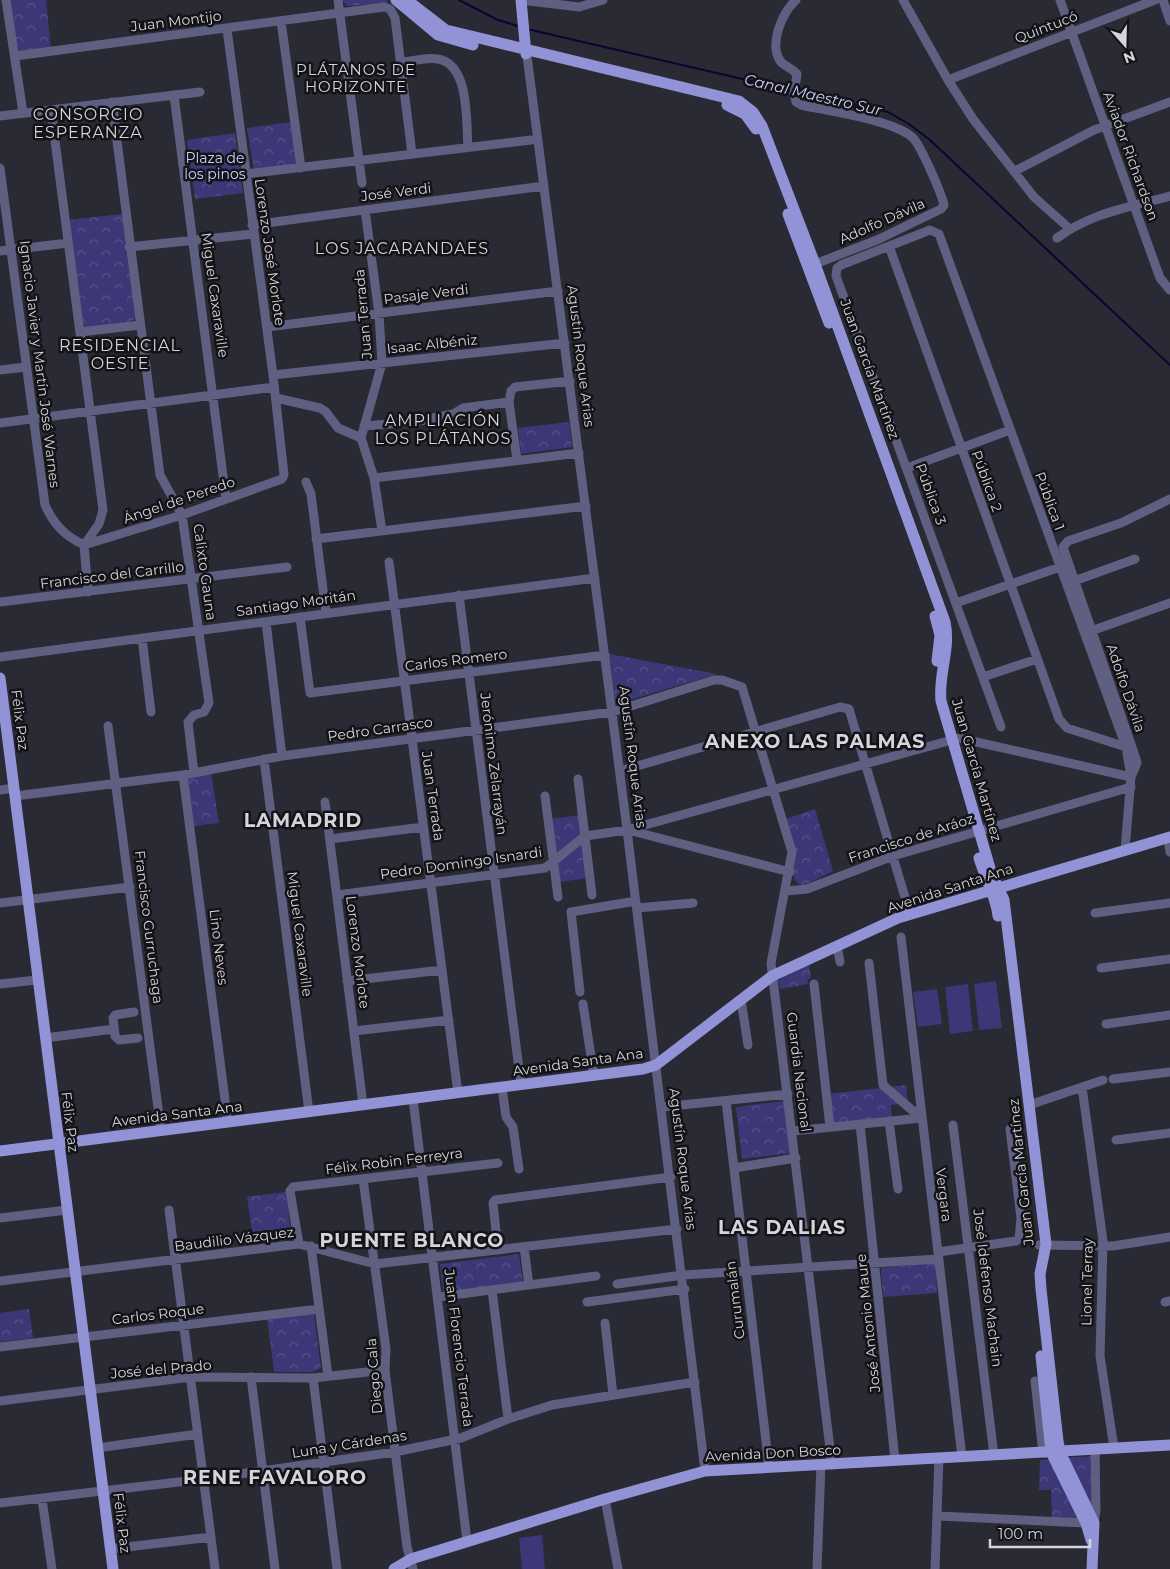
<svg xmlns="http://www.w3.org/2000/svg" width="1170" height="1569" font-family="Montserrat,sans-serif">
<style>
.forest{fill:url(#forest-crowns)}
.pitch{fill:#3c3877}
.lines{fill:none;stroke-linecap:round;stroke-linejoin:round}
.stream{stroke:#0e0235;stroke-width:2}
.minor{stroke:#5f6081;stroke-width:9}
.major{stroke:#9293d7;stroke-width:11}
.labels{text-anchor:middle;stroke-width:5;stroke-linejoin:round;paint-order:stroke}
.street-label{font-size:14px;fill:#d4d4da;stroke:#131317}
.park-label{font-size:14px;fill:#cdcffa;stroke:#131317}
.neighbourhood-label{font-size:15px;letter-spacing:1px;fill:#d4d4da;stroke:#131317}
.water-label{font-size:15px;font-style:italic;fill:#cccef8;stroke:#131317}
.quarter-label{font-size:16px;letter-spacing:1px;fill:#d4d4da;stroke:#131317}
.district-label{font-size:19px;font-weight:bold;letter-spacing:1px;fill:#d4d4da;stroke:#131317}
</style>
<defs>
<pattern id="forest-crowns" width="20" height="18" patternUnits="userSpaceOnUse" patternTransform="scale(1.25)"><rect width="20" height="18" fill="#3c3877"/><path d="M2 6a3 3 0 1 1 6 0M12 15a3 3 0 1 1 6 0" fill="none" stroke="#57548a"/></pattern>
</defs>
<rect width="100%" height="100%" fill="#292a33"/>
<path class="forest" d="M 6,0 L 46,0 L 51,50 L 14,53 Z
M 342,0 L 387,0 L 388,3 L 347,6 Z
M 291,122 L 296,164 L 254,170 L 247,128 Z
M 235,133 L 243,193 L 195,199 L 187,140 Z
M 122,214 L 136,318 L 130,323 L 86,328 L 84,327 L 68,220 Z
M 569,422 L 572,447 L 521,454 L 518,428 Z
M 609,654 L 717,674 L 620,703 L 615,699 Z
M 211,772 L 219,823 L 193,826 L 186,776 Z
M 815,809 L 833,871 L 805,885 L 798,884 L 794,878 L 785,819 Z
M 581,815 L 582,834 L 555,854 L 550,819 Z
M 584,841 L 588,878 L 559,882 L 556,863 Z
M 809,964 L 811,978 L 807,980 L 808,984 L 780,989 L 778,980 Z
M 906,1085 L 908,1103 L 891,1105 L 892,1117 L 831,1124 L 828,1094 Z
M 784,1101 L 791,1153 L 742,1159 L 736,1107 Z
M 286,1192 L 292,1239 L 254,1244 L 247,1197 Z
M 519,1254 L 523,1282 L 443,1292 L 440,1264 Z
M 935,1263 L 937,1293 L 883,1297 L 881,1268 Z
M 29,1309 L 33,1338 L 0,1342 L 0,1313 Z
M 310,1312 L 314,1315 L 321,1368 L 312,1372 L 274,1372 L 267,1317 Z
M 1093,1456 L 1093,1515 L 1064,1458 Z
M 1054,1459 L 1086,1519 L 1052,1518 L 1051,1490 L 1039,1490 L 1040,1460 Z"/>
<path class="pitch" d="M 996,981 L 1002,1028 L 979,1030 L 974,984 Z
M 968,984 L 973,1031 L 950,1034 L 945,987 Z
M 937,989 L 942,1024 L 918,1027 L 913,992 Z
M 542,1535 L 545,1569 L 522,1569 L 519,1538 Z"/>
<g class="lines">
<path class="stream" d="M 459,0 L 498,20 L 518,26
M 527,29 L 790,90
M 798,91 L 888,112 L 909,124 L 930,140 L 1170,365"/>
<path class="minor" d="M 6,0 L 23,113
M 338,0 L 362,183
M 521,0 L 579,7 L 603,0
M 796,0 C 782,13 768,45 781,62 C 786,67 793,69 797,74 L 794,94 L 796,102 L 801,105 C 827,111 896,120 914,139 C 922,149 941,192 944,205 L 941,209 L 877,240 L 815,264
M 903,0 L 948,80 L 973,119 L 1034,197 L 1070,229
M 1060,0 L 1160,278 L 1170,290
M 1163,0 L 1170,21
M 281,21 L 301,168
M 15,56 L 384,7 L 390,9 L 395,18 L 412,154
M 527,56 C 589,527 650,999 705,1471
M 400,63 C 412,61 427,57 438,59 C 470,64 466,123 468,147
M 948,80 L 1155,0
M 174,95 L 226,499
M 112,102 L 160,475 L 182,515 L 209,703 L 204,712 L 194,715 L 188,722 L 194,773
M 51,110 L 103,510 L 99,524 L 84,545 L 88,592
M 0,116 L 200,92
M 0,168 L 45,505 C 54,525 65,536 84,545
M 1015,171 L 1094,130 L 1170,102
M 245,174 L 531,140
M 365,210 L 379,314 L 382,363 L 361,438 L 374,478 L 382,531
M 252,225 L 544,186
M 1057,238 C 1093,212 1128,208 1170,196
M 889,246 L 1059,719 L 1067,728 L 1126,747
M 129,247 L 253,234
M 0,251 L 68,243
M 267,327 L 558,291
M 80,332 L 140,325
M 0,370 L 26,367
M 273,375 L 565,343
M 276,398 L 320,408 L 326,412 L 338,428 L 361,438
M 509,402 L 517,460
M 0,423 L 274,387
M 364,426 L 414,422 L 453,414 L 463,408 L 509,402 L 511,391 L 515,387 L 570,381
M 907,468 L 1010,430
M 374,478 L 579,453
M 306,482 L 311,494 L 326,613
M 316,539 L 586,506
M 84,545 L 182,515 L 282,479 L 284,475 L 273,375 L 227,29
M 389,562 L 458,1093
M 1074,581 L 1135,559
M 459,595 L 521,1085
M 0,602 L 287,567
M 956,603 L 1060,567
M 300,617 L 310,693 L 605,655
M 266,622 L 282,756
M 1091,631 L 1170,603
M 142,638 L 151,712
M 0,657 L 595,578
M 983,677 L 1037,659
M 108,726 L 161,1131
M 1001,727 L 836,276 L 837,268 L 841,265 L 930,230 L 939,234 L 1126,747 L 1131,777
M 264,759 L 309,1112
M 620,771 L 840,707 L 849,709 L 910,914
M 183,775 L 228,1123
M 578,779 L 592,895
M 0,790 L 14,788
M 15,796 L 183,775 L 282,756 L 612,712 L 714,680 L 722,680 L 742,687 L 792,852 L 771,963 L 832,1465
M 545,796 L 558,897
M 325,802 L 363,1105
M 628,830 L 790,872
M 1168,838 L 1170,852
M 330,839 L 423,827
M 1125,850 L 1131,777 L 1137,763 L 1136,759 L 1063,547 L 1068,541 L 1121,523 L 1170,499
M 786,891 L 807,889 L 893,856 L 1131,787
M 337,895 L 545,868 L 585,836 L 627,830 L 959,738 L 1131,777
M 0,903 L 130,887
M 637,908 L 693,903
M 1095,913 L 1170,903
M 901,937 L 962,1457
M 837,946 L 840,962
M 869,963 L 883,1085 L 913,1111 L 920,1111
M 1101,968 L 1170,959
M 347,981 L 442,970
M 0,984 L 37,980
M 814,984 L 830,1127
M 580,992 L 571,912 L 636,901
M 741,1000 L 748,1045
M 583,1004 L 594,1076
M 134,1012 L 115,1015 L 113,1018 L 115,1036 L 119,1040 L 138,1038
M 1106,1024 L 1170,1015
M 354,1031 L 449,1020
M 45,1038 L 114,1029
M 1113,1079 L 1170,1072
M 502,1087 L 506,1117 L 513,1127 L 519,1169
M 1082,1087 L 1103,1241 L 1100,1356 L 1114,1448
M 413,1099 L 467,1541
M 726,1101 L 769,1467
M 1029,1105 L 1103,1080
M 662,1107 L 788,1094
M 889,1121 L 898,1189
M 860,1124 L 895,1460
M 953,1125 L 994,1455
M 793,1131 L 921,1118
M 1116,1140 L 1170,1133
M 734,1168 L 796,1158
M 363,1179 L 386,1349 L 385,1370 L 407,1547 L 413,1569
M 169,1210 L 215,1569
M 0,1218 L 67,1210
M 299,1244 L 290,1191 L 293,1187 L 498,1163
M 1039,1245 L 1113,1246 L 1170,1237
M 311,1246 L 328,1376
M 524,1247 L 529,1285
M 498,1250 L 493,1203 L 495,1200 L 671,1177
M 938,1252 L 1016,1241 L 1019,1239 L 1021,1218 L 1010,1129
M 0,1281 L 299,1244 L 375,1264 L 677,1229
M 617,1284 L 683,1275 L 939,1259
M 492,1290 L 508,1419
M 438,1297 L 596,1276
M 587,1302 L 685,1289
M 1165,1302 L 1170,1301
M 605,1323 L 613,1395
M 0,1347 L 319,1309
M 251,1377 L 275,1569
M 313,1378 L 337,1569
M 1035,1381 L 1043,1453
M 0,1401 L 191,1377 L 313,1378 L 385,1370
M 97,1448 L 198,1434
M 42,1499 L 52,1569
M 605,1499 L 618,1569
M 0,1503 L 204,1479 L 395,1452 L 461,1438 L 508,1419 L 552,1405 L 695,1382
M 938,1516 L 1086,1523
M 1094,1523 L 1096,1510 L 1095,1449
M 110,1549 L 211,1537
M 817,1569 L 821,1465
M 935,1569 L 939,1458"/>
<path class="major" d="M 396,0 L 438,35 L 473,45
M 407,0 L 446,30 L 739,101 L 753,112 L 762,126 L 815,264 L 945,622 C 951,649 938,674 941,701 L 992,875 L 1004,900 L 1046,1244 L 1040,1274 L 1041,1289 L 1058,1441 L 1060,1452 L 1094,1523 L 1092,1569
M 521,0 L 526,54
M 727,105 L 745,114 L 756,129
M 788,214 L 829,323
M 935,616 L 940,635 L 937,661
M 0,678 L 113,1569
M 979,858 C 985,878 996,896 998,916
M 0,1151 L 643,1069 L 656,1065 L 772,976 L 898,918 L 1170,837
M 1041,1356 L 1051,1452 L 1086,1523 L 1091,1540
M 394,1569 L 411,1559 L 605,1499 L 705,1471 L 1170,1445"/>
</g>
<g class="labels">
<g class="street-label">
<text transform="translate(176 21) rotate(-7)" y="5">Juan Montijo</text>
<text transform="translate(1046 27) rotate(-21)" y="5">Quintucó</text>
<text transform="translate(1131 156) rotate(70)" y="5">Aviador Richardson</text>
<text transform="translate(396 192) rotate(-7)" y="5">José Verdi</text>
<text transform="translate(882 221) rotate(-24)" y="5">Adolfo Dávila</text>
<text transform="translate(270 252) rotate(82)" y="5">Lorenzo José Morlote</text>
<text transform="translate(426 294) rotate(-7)" y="5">Pasaje Verdi</text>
<text transform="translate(215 295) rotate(82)" y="5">Miguel Caxaraville</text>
<text transform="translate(363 314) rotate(-95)" y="5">Juan Terrada</text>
<text transform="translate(432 344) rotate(-6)" y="5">Isaac Albéniz</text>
<text transform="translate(581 356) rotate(83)" y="5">Agustín Roque Arias</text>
<text transform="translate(40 364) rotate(83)" y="5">Ignacio Javier y Martín José Warnes</text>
<text transform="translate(870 369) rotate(70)" y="5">Juan García Martínez</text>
<text transform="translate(987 481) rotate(70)" y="5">Pública 2</text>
<text transform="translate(931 494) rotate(70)" y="5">Pública 3</text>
<text transform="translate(179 500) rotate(-19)" y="5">Ángel de Peredo</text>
<text transform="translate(1050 501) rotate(70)" y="5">Pública 1</text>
<text transform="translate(205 572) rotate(82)" y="5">Calixto Gauna</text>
<text transform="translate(112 575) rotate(-7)" y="5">Francisco del Carrillo</text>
<text transform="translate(296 603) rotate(-8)" y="5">Santiago Moritán</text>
<text transform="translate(456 660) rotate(-7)" y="5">Carlos Romero</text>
<text transform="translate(1126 688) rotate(71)" y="5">Adolfo Dávila</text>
<text transform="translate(20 720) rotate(83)" y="5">Félix Paz</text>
<text transform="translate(380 729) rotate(-8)" y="5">Pedro Carrasco</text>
<text transform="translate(633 757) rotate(83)" y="5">Agustín Roque Arias</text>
<text transform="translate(494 764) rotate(83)" y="5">Jerónimo Zelarrayán</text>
<text transform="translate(977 770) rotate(74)" y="5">Juan García Martínez</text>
<text transform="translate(433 796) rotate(82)" y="5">Juan Terrada</text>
<text transform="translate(911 838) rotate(-18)" y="5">Francisco de Aráoz</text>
<text transform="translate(461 863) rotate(-8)" y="5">Pedro Domingo Isnardi</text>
<text transform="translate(950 888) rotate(-18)" y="5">Avenida Santa Ana</text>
<text transform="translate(149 927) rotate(83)" y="5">Francisco Gurruchaga</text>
<text transform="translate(300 934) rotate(83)" y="5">Miguel Caxaraville</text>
<text transform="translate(219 947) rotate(83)" y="5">Lino Neves</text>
<text transform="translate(358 952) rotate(83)" y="5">Lorenzo Morlote</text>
<text transform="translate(578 1062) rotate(-8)" y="5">Avenida Santa Ana</text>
<text transform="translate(799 1072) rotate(83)" y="5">Guardia Nacional</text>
<text transform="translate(177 1114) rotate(-7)" y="5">Avenida Santa Ana</text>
<text transform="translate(70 1122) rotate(83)" y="5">Félix Paz</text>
<text transform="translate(683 1159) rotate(83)" y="5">Agustín Roque Arias</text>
<text transform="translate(394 1161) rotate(-7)" y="5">Félix Robin Ferreyra</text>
<text transform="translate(1021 1172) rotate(-96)" y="5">Juan García Martínez</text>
<text transform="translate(944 1195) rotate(83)" y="5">Vergara</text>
<text transform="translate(234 1239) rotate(-7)" y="5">Baudilio Vázquez</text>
<text transform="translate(1087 1282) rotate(-89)" y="5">Lionel Terray</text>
<text transform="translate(988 1288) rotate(83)" y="5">José Idefenso Machain</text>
<text transform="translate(735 1300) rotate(-97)" y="5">Curumalán</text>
<text transform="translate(158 1314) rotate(-7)" y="5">Carlos Roque</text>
<text transform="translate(868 1323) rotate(-96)" y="5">José Antonio Maure</text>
<text transform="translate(459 1348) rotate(83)" y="5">Juan Florencio Terrada</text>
<text transform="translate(161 1369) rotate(-5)" y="5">José del Prado</text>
<text transform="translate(374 1376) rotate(-95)" y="5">Diego Cala</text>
<text transform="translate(349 1444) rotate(-9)" y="5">Luna y Cárdenas</text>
<text transform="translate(773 1453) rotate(-3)" y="5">Avenida Don Bosco</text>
<text transform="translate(122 1523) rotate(83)" y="5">Félix Paz</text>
</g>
<g class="park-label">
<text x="215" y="163">Plaza de<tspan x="215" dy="16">los pinos</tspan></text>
</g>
<g class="neighbourhood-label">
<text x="356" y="75">PLÁTANOS DE<tspan x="356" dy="17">HORIZONTE</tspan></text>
</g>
<g class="water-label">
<text transform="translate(813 95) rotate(13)" y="5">Canal Maestro Sur</text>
</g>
<g class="quarter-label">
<text x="88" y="120">CONSORCIO<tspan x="88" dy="18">ESPERANZA</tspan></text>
<text x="402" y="254">LOS JACARANDAES</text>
<text x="120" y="351">RESIDENCIAL<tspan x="120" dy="18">OESTE</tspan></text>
<text x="443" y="426">AMPLIACIÓN<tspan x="443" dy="18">LOS PLÁTANOS</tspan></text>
</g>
<g class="district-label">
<text x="815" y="748">ANEXO LAS PALMAS</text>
<text x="303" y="827">LAMADRID</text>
<text x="782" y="1234">LAS DALIAS</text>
<text x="412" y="1247">PUENTE BLANCO</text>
<text x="275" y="1484">RENE FAVALORO</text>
</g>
</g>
<g transform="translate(1125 45) rotate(160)" stroke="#131317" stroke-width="4" paint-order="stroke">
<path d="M0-4L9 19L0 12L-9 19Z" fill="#d4d4da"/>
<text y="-8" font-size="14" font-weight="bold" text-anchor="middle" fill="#d4d4da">N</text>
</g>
<path d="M990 1539v8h100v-8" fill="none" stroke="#d4d4da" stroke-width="2.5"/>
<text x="998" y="1539" font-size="15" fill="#d4d4da" stroke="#131317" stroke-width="4" paint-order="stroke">100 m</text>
</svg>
